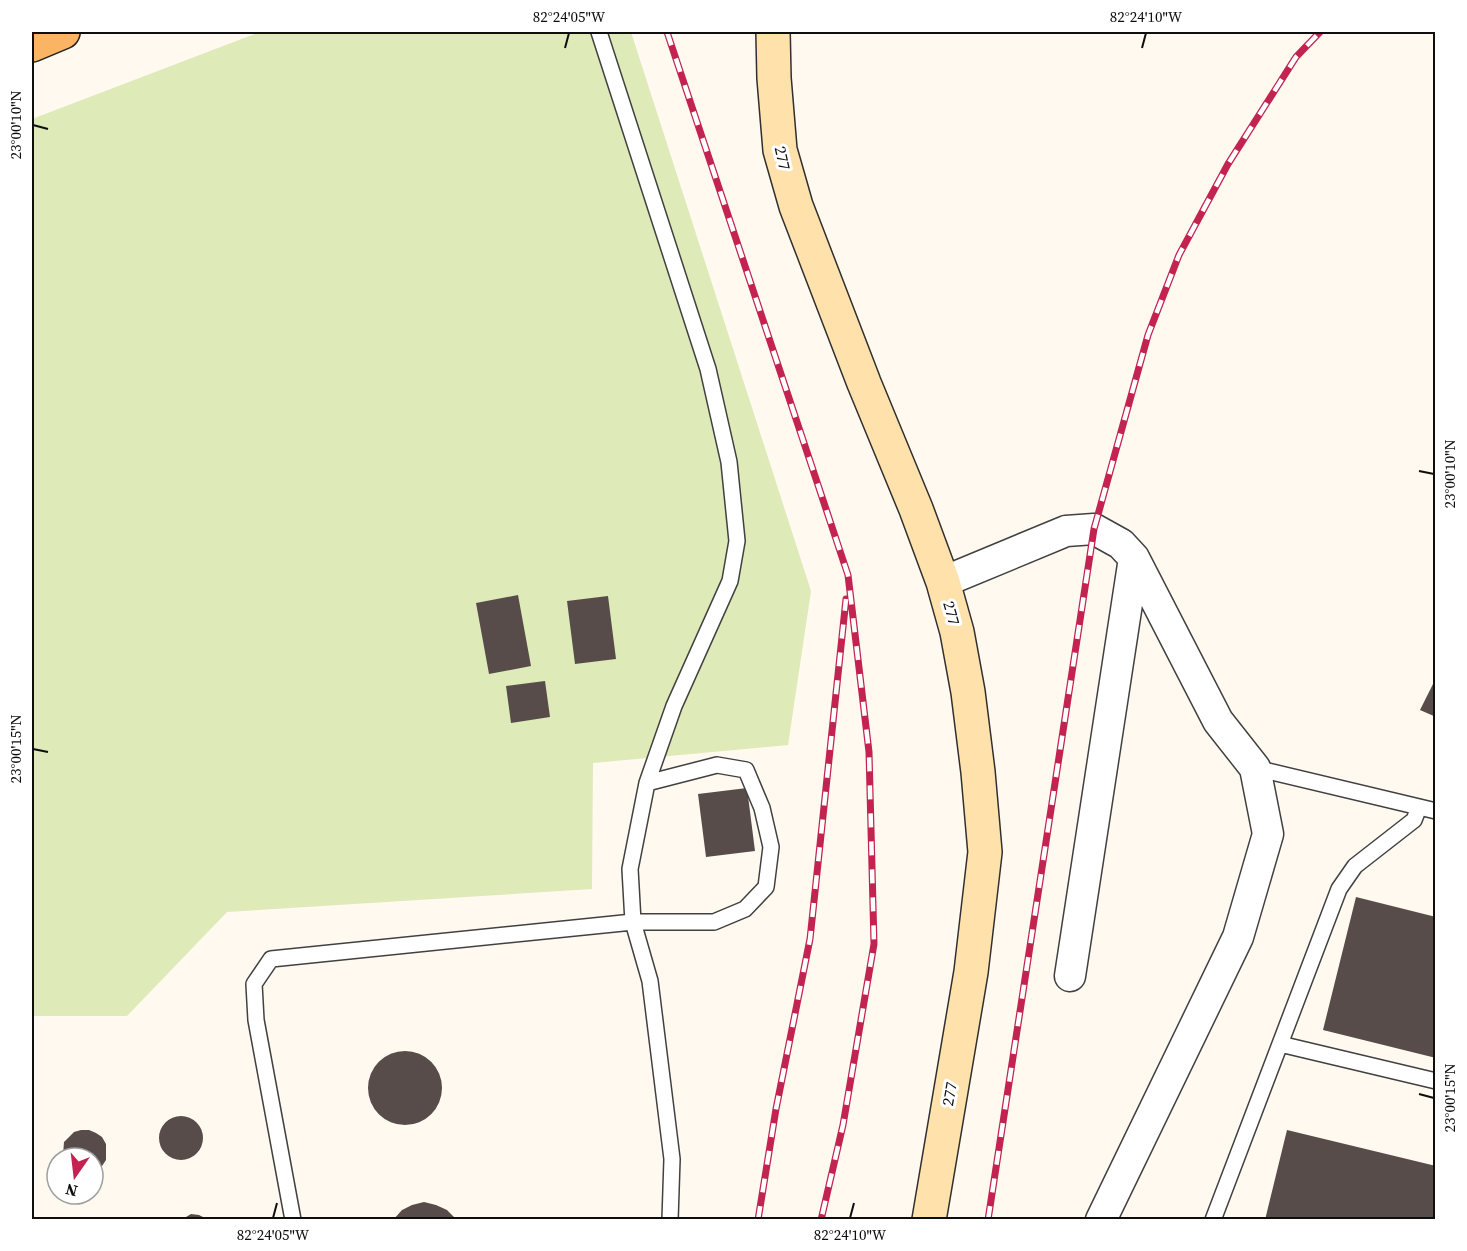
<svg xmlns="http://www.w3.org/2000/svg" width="1467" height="1251" font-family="'Source Serif 4',serif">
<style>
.green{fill:#deeab8}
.building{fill:#574c4a}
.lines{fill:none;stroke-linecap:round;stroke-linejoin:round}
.lane-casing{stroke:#414141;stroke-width:18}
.street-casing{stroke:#414141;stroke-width:33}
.secondary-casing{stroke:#303030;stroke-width:36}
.primary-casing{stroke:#1f1f1f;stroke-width:36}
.lane{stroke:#fff;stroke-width:15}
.street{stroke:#fff;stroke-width:30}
.secondary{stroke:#ffe2ab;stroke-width:33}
.primary{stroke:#fbb364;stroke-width:33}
.rail-casing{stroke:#c22350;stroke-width:7}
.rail{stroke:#fff;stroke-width:4.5;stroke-dasharray:14;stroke-linecap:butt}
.ticks{fill:none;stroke:#0e0e0e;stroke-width:2}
.labels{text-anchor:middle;stroke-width:6;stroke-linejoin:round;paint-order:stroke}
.street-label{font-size:16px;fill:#0e0e0e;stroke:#fff}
.neatline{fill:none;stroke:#0e0e0e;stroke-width:2}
.ticks-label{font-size:15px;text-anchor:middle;fill:#0e0e0e}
</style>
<rect width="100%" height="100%" fill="#fff9f0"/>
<path class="green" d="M 260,32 L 631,32 L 811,591 L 788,745 L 593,763 L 592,889 L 227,912 L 127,1016 L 32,1016 L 32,119 Z"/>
<path class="building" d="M 518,595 L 531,666 L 489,674 L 476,603 Z
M 608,596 L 616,659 L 575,664 L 567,601 Z
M 1436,678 L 1436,717 L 1420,710 Z
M 545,681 L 550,717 L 511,723 L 506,686 Z
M 747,788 L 755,851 L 706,857 L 698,794 Z
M 1356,897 L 1436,917 L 1436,1058 L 1323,1030 Z
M368 1088a37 37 0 1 1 74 0a37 37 0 1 1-74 0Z
M159 1138a22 22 0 1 1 44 0a22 22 0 1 1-44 0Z
M 81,1130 L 89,1130 L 96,1133 L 102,1137 L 106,1144 L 106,1160 L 102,1166 L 93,1173 L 93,1158 L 63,1158 L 63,1155 L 64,1142 L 74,1132 Z
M 1287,1130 L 1436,1166 L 1436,1220 L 1265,1220 Z
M 424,1202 L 436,1205 L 447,1210 L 457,1220 L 393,1220 L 402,1210 L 412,1205 Z
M 191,1214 L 199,1215 L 209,1220 L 181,1220 Z"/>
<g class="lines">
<g class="lane-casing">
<path id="lane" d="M 599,32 L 708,369 L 729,462 L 737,541 L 730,581 L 674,706 L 647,783 L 630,869 L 633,922 L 650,981 L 672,1159 L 670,1220
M 1255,768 L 1436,811
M 1280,1044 L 1436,1081
M 293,1220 L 256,1020 L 254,984 L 271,959 L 633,922 L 714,922 L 745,909 L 766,887 L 771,847 L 762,808 L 746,770 L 717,765 L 647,783
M 1213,1220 L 1339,889 L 1355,866 L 1414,820 L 1419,807"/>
</g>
<g class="street-casing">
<path id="street" d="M 943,582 L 1066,531 L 1094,529 L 1121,544 L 1134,558 L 1218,721 L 1255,768 L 1268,834 L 1238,937 L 1101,1220
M 1070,976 L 1134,558"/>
</g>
<g class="secondary-casing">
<path id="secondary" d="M 773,32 L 774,78 L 780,150 L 796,206 L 864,383 L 916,509 L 943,582 L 957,632 L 968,692 L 978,772 L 985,852 L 971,972 L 929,1220"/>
</g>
<g class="primary-casing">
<path id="primary" d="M 32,45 L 63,32"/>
</g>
<use href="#lane" class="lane"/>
<use href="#street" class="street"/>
<use href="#secondary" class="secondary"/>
<use href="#primary" class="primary"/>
<g class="rail-casing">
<path id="rail" d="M 667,32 L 848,575 L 869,752 L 874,944 L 843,1125 L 821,1220
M 758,1220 L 776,1109 L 810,939 L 846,599
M 988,1220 L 1094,529 L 1148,335 L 1179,255 L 1228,164 L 1296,57 L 1320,32"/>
</g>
<use href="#rail" class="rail"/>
</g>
<path class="ticks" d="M 565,48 L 569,33M 1142,48 L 1146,33M 33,125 L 48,129M 1419,471 L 1434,474M 33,749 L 48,752M 1419,1094 L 1434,1098M 273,1218 L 277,1203M 850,1218 L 854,1203"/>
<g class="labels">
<g class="street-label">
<text transform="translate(783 158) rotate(77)" y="6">277</text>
<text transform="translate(952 613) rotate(74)" y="6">277</text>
<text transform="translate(949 1094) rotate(-80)" y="6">277</text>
</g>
</g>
<rect width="1467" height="1251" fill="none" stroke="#ffffff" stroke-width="66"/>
<g transform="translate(75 1176) rotate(194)"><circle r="28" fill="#ffffff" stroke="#9f9f9f" stroke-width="1.5"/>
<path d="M0-4.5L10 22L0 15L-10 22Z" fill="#c22350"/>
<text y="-9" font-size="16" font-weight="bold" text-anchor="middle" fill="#0e0e0e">N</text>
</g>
<rect x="33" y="33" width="1401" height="1185" class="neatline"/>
<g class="ticks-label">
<text x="569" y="22">82°24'05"W</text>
<text x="1146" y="22">82°24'10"W</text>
<text transform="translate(16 125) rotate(-90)" y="5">23°00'10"N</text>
<text transform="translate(1450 474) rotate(-90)" y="5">23°00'10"N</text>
<text transform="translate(16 749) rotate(-90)" y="5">23°00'15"N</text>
<text transform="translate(1450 1098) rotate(-90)" y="5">23°00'15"N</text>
<text x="273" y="1240">82°24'05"W</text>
<text x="850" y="1240">82°24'10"W</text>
</g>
</svg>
